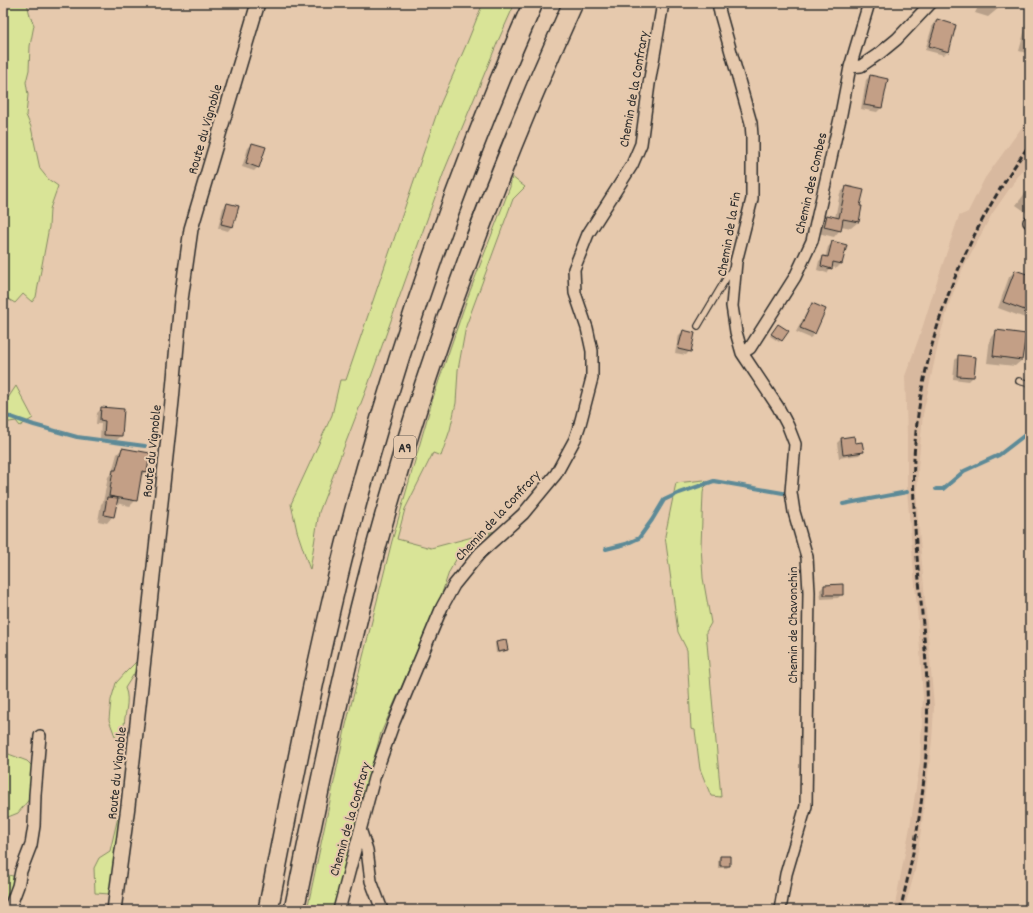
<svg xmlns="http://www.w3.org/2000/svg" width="1033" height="913" font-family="Dekko,sans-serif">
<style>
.built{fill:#d8b99f}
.green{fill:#d9e497;stroke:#828861}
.shadow{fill:#0003}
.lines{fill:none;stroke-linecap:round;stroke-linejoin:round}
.stream{stroke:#5d8a97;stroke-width:4}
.building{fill:#c39f86;stroke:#2b2b2b}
.service-casing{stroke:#2b2b2b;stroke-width:8}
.minor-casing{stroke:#2b2b2b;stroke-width:14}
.tertiary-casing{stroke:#2b2b2b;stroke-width:16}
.motorway-casing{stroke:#2b2b2b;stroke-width:22}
.service{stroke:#e6c9ad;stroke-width:5.5}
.minor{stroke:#e6c9ad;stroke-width:11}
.tertiary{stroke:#e6c9ad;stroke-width:13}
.motorway{stroke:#e6c9ad;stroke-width:19}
.rail{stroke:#2b2b2b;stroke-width:3;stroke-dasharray:6 3;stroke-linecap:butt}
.labels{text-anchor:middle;stroke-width:4;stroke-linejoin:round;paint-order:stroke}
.shield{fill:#e6c9ad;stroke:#635a52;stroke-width:1}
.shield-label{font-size:13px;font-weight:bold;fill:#2b2b2b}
.street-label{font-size:14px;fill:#2b2b2b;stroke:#e6c9ad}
</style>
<rect width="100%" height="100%" fill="#e6c9ad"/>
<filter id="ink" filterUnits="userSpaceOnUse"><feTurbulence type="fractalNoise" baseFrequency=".025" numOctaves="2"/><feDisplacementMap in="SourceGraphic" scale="8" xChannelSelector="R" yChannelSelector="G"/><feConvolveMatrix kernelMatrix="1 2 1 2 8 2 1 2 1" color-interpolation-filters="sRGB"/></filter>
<g filter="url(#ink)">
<path class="built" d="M 1030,116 L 1030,159 L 992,214 L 963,268 L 950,301 L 939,340 L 923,414 L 918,468 L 917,505 L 934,707 L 932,740 L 924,808 L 915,871 L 904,910 L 894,910 L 910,827 L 920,762 L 923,697 L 918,620 L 907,490 L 907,435 L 905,376 L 921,332 L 936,284 L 959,216 L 968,212 L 985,178 Z"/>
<path class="green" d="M 3,3 L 27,3 L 30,16 L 34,25 L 30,46 L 29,70 L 26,82 L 28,95 L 26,115 L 31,127 L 40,169 L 48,179 L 58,186 L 50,209 L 49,227 L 36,297 L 32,302 L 23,294 L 15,303 L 8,299 L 3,286 Z
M 483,3 L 515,3 L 498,41 L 445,169 L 368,385 L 319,512 L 310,570 L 297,531 L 291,504 L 332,415 L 340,380 L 346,380 L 439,107 L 467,43 Z
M 512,177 L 525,187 L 513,199 L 466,326 L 458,370 L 456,403 L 450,430 L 441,456 L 433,453 L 405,509 L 397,539 L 431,548 L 495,531 L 462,549 L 449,572 L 440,599 L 381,733 L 347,857 L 335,910 L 307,910 L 346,725 L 392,541 L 433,398 L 467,299 L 510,187 Z
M 16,386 L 33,418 L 20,426 L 16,421 L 3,423 L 3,397 L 8,398 Z
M 704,480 L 708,484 L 704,488 L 703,493 L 701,546 L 703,578 L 711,623 L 706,632 L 721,797 L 711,796 L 700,769 L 695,730 L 691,729 L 687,650 L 678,632 L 665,536 L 676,483 Z
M 138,660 L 137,669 L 125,688 C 131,701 123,717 124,731 L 115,736 L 109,720 L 111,700 L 116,683 L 126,672 Z
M 6,753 L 27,761 L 32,766 L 31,797 L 18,813 L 3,819 L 3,754 Z
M 123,813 L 110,894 L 95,893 L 94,868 L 99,858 L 110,851 L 118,817 Z
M 3,874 L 13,876 L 16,881 L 3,910 Z"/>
<path class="shadow" d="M 976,3 L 1001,3 L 1000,7 L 988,17 L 975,13 L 978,7 L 974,6 Z
M 1030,11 L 1030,54 L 1019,51 Z
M 937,20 L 948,51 L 944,55 L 925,50 L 933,24 Z
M 870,76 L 887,79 L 881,108 L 877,112 L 861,109 L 866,80 Z
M 253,144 L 258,167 L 254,171 L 242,167 L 248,148 Z
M 847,187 L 859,206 L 858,222 L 851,228 L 841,226 L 840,230 L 834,237 L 818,233 L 821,222 L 827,216 L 835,218 L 840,193 Z
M 1030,187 L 1030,215 L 1016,205 Z
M 227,204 L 232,226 L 228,231 L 218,228 L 223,208 Z
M 832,243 L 846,246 L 841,264 L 837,268 L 831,267 L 827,273 L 817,270 L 819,261 L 824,257 L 825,258 L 828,247 Z
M 1015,271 L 1030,276 L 1030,313 L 1025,318 L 998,308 L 1009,277 Z
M 812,305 L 815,334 L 810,338 L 796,332 L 808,309 Z
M 777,327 L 787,331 L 779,342 L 770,336 Z
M 683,331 L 690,351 L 686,355 L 675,353 L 679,335 Z
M 997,331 L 1022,360 L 1015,366 L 987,363 L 990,338 Z
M 959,356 L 973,377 L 969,381 L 953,379 L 955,360 Z
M 102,408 L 121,436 L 117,440 L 100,438 L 101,424 L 96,424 L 97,413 Z
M 841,439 L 854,444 L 863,451 L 859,455 L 839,458 L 837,443 Z
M 122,449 L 146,471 L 140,477 L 136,500 L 130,506 L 116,503 L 113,516 L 107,523 L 98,521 L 101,504 L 103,502 L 108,477 L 112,472 L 117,454 Z
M 824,586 L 842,594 L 838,598 L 821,599 L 820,590 Z
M 496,642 L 506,650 L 505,652 L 496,653 L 495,644 Z
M 720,857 L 729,866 L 727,868 L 718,868 L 718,859 Z"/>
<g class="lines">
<path class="stream" d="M 3,416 L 11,417 L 34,425 L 77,437 L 145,446
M 936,489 L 943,489 L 964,471 L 999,455 L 1030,431
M 843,504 L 907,492
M 606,549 L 626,544 L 639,538 L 652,520 L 664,500 L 679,493 L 714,481 L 783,493"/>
</g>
<path class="building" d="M 937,19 L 956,25 L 949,52 L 929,46 Z
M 870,75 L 888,79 L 882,108 L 864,105 Z
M 252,143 L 266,147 L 259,168 L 246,163 Z
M 846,186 L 864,190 L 860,206 L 862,206 L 859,222 L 843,219 L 841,231 L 824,227 L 827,215 L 839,218 Z
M 227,203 L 239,206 L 233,227 L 221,224 Z
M 832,241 L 847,245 L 842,264 L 833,262 L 832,269 L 821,266 L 823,256 L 828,257 Z
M 1015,270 L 1030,275 L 1030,312 L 1003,302 Z
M 812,303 L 826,309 L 815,334 L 800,328 Z
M 778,324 L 789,331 L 782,341 L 771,334 Z
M 683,330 L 695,333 L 691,352 L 678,349 Z
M 996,330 L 1026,334 L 1022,360 L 993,356 Z
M 958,355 L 976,357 L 974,377 L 957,376 Z
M 101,407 L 124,409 L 122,436 L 104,435 L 105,421 L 100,420 Z
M 854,436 L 855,443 L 862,442 L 864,452 L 843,455 L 841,438 Z
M 122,448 L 150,453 L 147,472 L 142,471 L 137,501 L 109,496 L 113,470 L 116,470 Z
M 107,497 L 118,498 L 114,517 L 104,515 Z
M 843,584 L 843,595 L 824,595 L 824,585 Z
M 506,640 L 508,650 L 498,652 L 496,642 Z
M 720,856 L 730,856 L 730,866 L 720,866 Z"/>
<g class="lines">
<g class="service-casing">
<path id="service" d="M 698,326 L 733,267
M 1019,381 L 1030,384"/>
</g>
<g class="minor-casing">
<path id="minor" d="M 718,3 L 720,13 L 751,123 L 752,136 L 752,199 L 736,262 L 732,306 L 736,332 L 742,353 L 778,407 L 788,426 L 795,444 L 791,492 L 794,512 L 807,557 L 809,592 L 806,806 L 786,874 L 780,910
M 850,67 L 861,66 L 880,53 L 897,39 L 931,3
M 1029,222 L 1030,222
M 742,353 L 750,348 L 795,277 L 812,241 L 841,114 L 850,67 L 869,3
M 361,832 L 367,850 L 371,881 L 382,910
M 8,910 L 12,902 L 18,886 L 21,871 L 31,845 L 34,826 L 35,795 L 40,736
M 339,910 L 374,778 L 394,722 L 442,607 L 454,585 L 480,553 L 523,514 L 556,474 L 575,439 L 580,424 L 592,378 L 592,351 L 587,328 L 575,293 L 574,269 L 588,234 L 632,165 L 641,144 L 649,84 L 663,3"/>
</g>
<g class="tertiary-casing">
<path id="tertiary" d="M 114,910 L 128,806 L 172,401 L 181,300 L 191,229 L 258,3"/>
</g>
<g class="motorway-casing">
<path id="motorway" d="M 268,910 C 297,762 325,614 366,469 C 411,310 466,154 533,3
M 294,910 C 319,790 343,669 375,551 C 426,363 493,180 573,3"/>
</g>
<use href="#service" class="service"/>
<use href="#minor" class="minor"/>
<use href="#tertiary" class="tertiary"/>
<use href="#motorway" class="motorway"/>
<path class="rail" d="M 900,910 C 919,837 930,760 927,685 C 924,609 911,534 914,458 C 920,342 963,237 1030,144"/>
</g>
</g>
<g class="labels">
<rect class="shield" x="394" y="436" width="22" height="22" rx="3"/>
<g class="shield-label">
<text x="405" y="452">A9</text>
</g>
<g class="street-label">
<text transform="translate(633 89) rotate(-80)" y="5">Chemin de la Confrary</text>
<text transform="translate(204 129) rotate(-74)" y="5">Route du Vignoble</text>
<text transform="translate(810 183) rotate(-77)" y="5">Chemin des Combes</text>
<text transform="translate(728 234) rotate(-80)" y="5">Chemin de la Fin</text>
<text transform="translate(151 451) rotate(-84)" y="5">Route du Vignoble</text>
<text transform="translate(497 515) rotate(-47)" y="5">Chemin de la Confrary</text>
<text transform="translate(792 625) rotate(-90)" y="5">Chemin de Chavonchin</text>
<text transform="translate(116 773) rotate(-84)" y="5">Route du Vignoble</text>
<text transform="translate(349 819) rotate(-74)" y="5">Chemin de la Confrary</text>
</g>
</g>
<rect width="1033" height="913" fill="none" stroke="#e6c9ad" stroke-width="16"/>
<rect x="8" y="8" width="1017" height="897" fill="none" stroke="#2b2b2b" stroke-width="1.5" filter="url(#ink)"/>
</svg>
